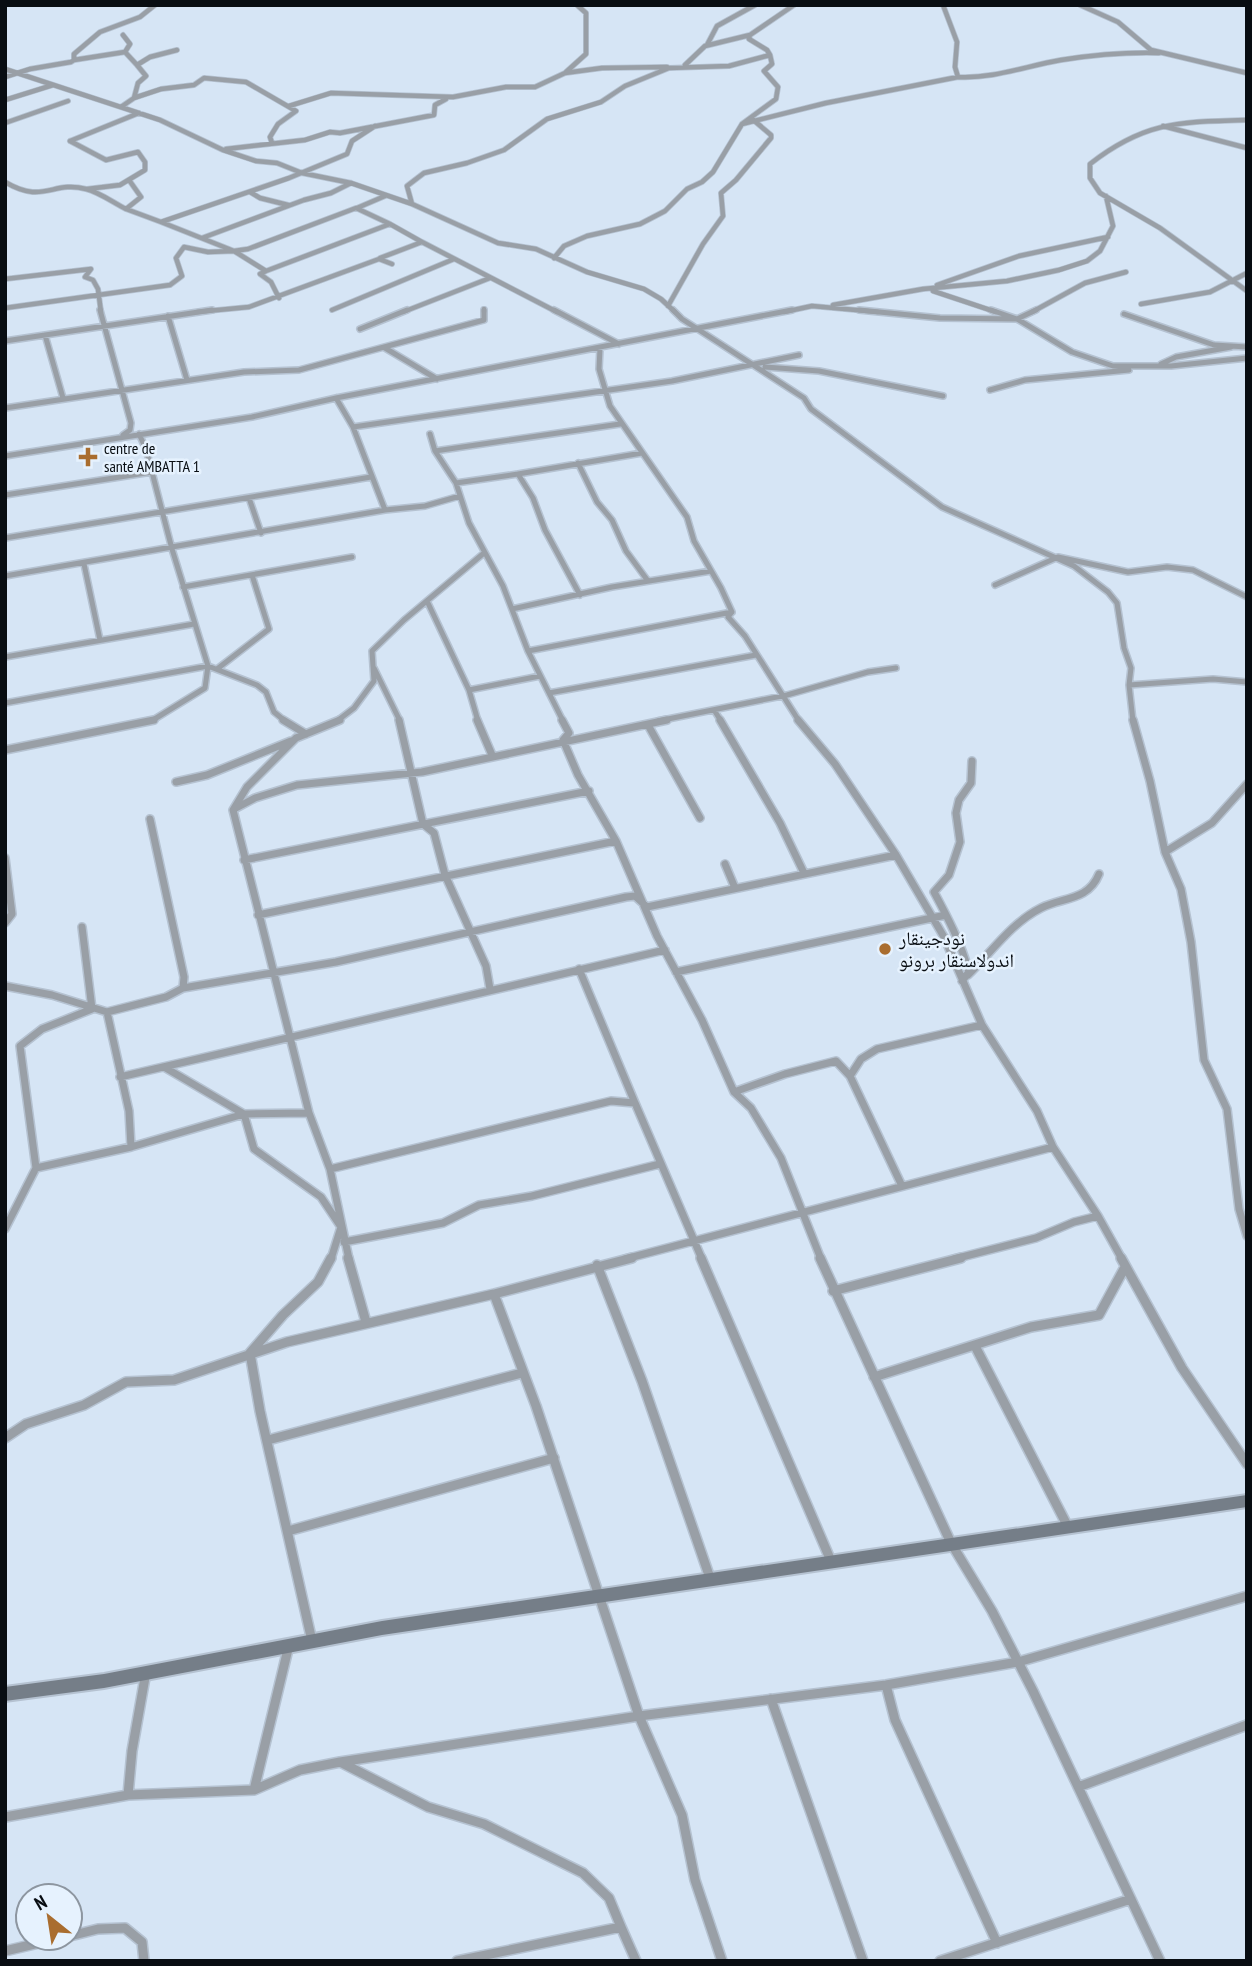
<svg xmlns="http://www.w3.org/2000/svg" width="1252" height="1966" font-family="'PT Sans Narrow','Noto Naskh Arabic',sans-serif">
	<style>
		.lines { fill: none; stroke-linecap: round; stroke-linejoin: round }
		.street-far3-casing { stroke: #b5c2d1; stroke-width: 6 }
		.street-far2-casing { stroke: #b5c2d1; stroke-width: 8 }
		.street-far1-casing { stroke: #b5c2d1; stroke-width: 10 }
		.street-casing { stroke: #b5c2d1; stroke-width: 12 }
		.secondary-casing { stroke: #b5c2d1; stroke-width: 4 }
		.street-far3 { stroke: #999fa6; stroke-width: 4.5 }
		.street-far2 { stroke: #999fa6; stroke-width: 5 }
		.street-far1 { stroke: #999fa6; stroke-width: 7 }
		.street { stroke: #999fa6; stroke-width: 9 }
		.secondary { fill: #757e88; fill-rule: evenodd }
		.poi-dot { fill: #a96d2f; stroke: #e6f2fe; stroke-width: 2.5 }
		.labels { text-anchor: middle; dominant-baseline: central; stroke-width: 5; stroke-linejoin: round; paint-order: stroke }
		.far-poi-label { font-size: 16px; fill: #080d12; stroke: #e6f2fe; text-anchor: start }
		.poi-label { font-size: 19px; fill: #080d12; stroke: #e6f2fe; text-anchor: start }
	</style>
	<rect width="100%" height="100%" fill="#d6e5f5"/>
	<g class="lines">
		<defs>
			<path id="street-far3" d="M943,5L957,42L955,67L958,77
				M1080,5L1118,22L1151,50L1247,73
				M123,35L130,44L125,52L137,65
				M707,45L717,26L755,5
				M74,60L125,52
				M685,65L705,46L750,35L794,5
				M5,69L160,120L223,150L256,161L277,163L302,173L351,183L412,204
				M566,72L586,54V13L577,5
				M5,77L30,69L71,62L74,60V54L100,32L140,17L155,5
				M134,98L161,89L194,85L204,78L246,82L296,111L278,124L270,137L272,143
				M5,100L53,85
				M289,106L331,93L453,97L506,87H535L565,73L602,68L667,67
				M121,107L134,98L138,83L146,76L137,65L150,57L177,50
				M1247,120C1180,122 1145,121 1090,164V178L1100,193L1160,228L1247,291
				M5,123L68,101
				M742,124L826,103L958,77C993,79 1026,66 1061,60C1093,55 1126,52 1159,53
				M1163,126L1247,148
				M70,141L106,160L138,152L145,162V170L120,185L87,189
				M70,141L139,113
				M226,149L305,140L330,132L340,133L434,115L435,105L446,99
				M129,180L141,197L126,209L161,222
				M5,182C44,205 52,180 86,189C99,192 114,203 126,209
				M250,192L260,198L288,205
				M356,208L390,224L266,271L234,251L248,249Z
				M357,208L385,196
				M202,238L304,200L331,193L351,183
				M422,242L557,312
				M234,251L161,222L289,178L347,154L352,141L375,126
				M380,258L422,242L390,224
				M554,258L564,246L587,236L640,224L665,211L687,189L702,182L713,172L742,124L776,99L778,87L764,71L772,64L770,55
				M266,271L260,274L271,282L279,298
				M5,279L91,269L85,277L93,280L98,289L101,312
				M937,285L1019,256L1108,237
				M933,291L996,312
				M1141,304L1210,292L1247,273
				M833,305L923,289L1007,281L1059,270L1087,261L1100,251L1113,226L1106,196
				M668,306L703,244L723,216L721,193L736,180L771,138V135L751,118
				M5,308L170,285L182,276L176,258L184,247L208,252L234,251
				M484,309V312
				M332,310L454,259
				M197,312L249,307L379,259L392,264
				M403,312L490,278
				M675,312L661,299L644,289L587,272L536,249L498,243L412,204L407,186L424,173L467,163L504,150L547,119L601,102L625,86L669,68L729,66L770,55L767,50L749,39L750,35
				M784,312L812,306L878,312
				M1032,312L1085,283L1126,272"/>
			<path id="street-far2" d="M100,310L131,423L130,430L123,435
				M554,310L619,344
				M673,310L682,319L804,398L811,409L942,507L1074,566L1108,592L1117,603L1124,648L1131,668L1129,685L1133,721
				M859,310L940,318L1017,319L1072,352L1113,366H1171L1247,358
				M991,310L1017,319L1036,310
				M1124,314L1214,345L1247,347
				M168,316L187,380
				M360,329L407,310
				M45,335L63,398
				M5,341L212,310
				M385,348L437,379
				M600,348L599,369L610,406L687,517L694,541L721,588L732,612L728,617L745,636L799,721
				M1161,364L1176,357L1231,347
				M765,367L819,371L943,396
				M990,390L1025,380L1129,370
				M336,398L353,427L385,510
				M5,408L244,372L299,370L484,320V310
				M353,427L672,381L799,355
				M139,434L146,449L172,549L208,666L205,688L153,720L146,721
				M430,434L435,451L456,483L469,523L503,586L528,651L563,721
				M435,451L620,424
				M5,456L252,417L336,398L792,310
				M578,463L597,502L612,520L626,551L648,581
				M456,483L518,474
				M5,495L152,472
				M249,498L261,533
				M5,538L371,477
				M84,564L100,640
				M5,576L385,510L425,506L460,496
				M995,585L1058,557L1128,572L1167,567L1193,570L1247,597
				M183,587L352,557
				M580,595L545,530L533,498L518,474L642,453
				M427,601L469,690L478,721
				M512,609L612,587L711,571
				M528,651L732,612
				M5,657L194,624
				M374,668L400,721
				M217,669L269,629L252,575
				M1129,685L1213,679L1247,682
				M469,690L540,676
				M549,693L756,655
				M5,703L208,666L257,685L266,692L274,712L285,721
				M714,710L721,721
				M337,721L354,708L374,681L372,651L404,620L484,553
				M658,721L787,695L868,672L896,668"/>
			<path id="street-far1" d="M283,720L306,734
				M340,720L296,738L247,787L233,810L309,1113L330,1169L349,1259
				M399,720L423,824L434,833L445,875L486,966L490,989
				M477,720L492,755
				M562,720L569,733L563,740L578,775L616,841L657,936L702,1020L734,1092L751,1108L781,1158L821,1259
				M720,720L780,823L804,873
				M798,720L835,764L896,855L944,937L982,1025L1037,1111L1053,1147L1098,1216L1122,1259
				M1133,720L1150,781L1165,852L1181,889L1191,942L1204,1060L1227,1109L1239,1209L1247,1236
				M648,725L700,818
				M5,750L154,720
				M176,782L207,775L291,741
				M236,808L255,798L297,785L422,772L667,720
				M150,819L184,977L183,988
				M1165,852L1212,823L1247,784
				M5,858L12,914L5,923
				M244,860L589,791
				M725,864L735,888
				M258,915L616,841
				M82,927L92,1009
				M579,969L635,1103
				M676,972L946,915
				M968,975C991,953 1011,923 1041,908C1063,897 1088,901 1099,874
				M962,981L969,972C961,943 948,918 934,892L949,875L960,842L956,813L959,800L971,783L972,761
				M5,986L52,995L107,1012L166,997L183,988L336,962L626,897L635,896L647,907L896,855
				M107,1012L129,1111L131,1147
				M164,1067L244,1114L254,1149L321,1197L341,1227L331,1259
				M850,1076L902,1186
				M120,1077L665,950
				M734,1092L785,1074L836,1061L850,1076L861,1059L877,1049L982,1025
				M36,1168L131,1147L244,1114L309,1113
				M330,1169L611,1101L635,1103L702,1259
				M5,1229L36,1168L20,1046L42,1029L92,1009
				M344,1242L443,1223L479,1205L532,1196L660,1164
				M625,1259L1053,1147
				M954,1259L1036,1238L1074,1222L1098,1216"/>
			<path id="street" d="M348,1258L366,1322
				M701,1258L831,1561
				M820,1258L951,1543L992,1611L1033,1691L1160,1961
				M1121,1258L1182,1368L1247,1464
				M597,1265L642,1381L710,1578
				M833,1291L961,1258
				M494,1294L536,1406L639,1716L682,1815L695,1880L722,1961
				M975,1346L1067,1525
				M874,1377L1031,1327L1099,1315L1125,1267
				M5,1438L26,1424L84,1405L126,1382L174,1380L287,1342L494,1294L632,1258
				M268,1440L522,1373
				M288,1531L554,1458
				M312,1641L260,1411L250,1353L283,1315L318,1282L331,1258
				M886,1685L895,1720L997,1943
				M771,1699L863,1961
				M340,1762L639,1716L886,1685L1018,1662L1247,1596
				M1078,1787L1247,1725
				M254,1790L289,1645
				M128,1795L132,1751L146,1672
				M5,1817L128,1795L254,1790L300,1770L340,1762L428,1807L484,1824L583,1873L609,1898L621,1927
				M70,1936L98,1929L125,1928L142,1942L144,1961
				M5,1951L60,1938
				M457,1961L621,1927L636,1961
				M940,1961L1131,1899"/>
			<path id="secondary" d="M1247,1495V1507L382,1635L104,1688L5,1701V1687L104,1674L382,1621Z"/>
		</defs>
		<use href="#street-far3" class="street-far3-casing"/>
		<use href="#street-far2" class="street-far2-casing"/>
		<use href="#street-far1" class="street-far1-casing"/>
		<use href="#street" class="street-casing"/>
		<use href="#secondary" class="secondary-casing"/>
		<use href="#street-far3" class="street-far3"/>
		<use href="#street-far2" class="street-far2"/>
		<use href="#street-far1" class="street-far1"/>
		<use href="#street" class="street"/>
		<use href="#secondary" class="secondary"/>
	</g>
	<g class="poi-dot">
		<path d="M84.5 446.5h7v7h7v7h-7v7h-7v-7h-7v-7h7z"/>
		<circle cx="885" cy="949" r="7"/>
	</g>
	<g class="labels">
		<g class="far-poi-label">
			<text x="104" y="448">centre de<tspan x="104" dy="18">santé AMBATTA 1</tspan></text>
		</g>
		<g class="poi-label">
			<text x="899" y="938">نودجينقار<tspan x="899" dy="22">اندولاسنقار برونو</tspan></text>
		</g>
	</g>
	<rect width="1252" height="1966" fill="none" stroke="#080d12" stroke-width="14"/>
	<g transform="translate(49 1917) rotate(330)"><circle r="33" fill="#e6f2fe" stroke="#8d96a0" stroke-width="2"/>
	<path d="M0-5L12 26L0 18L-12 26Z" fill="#a96d2f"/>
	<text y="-10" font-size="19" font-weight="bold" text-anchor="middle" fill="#080d12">N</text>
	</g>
</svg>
